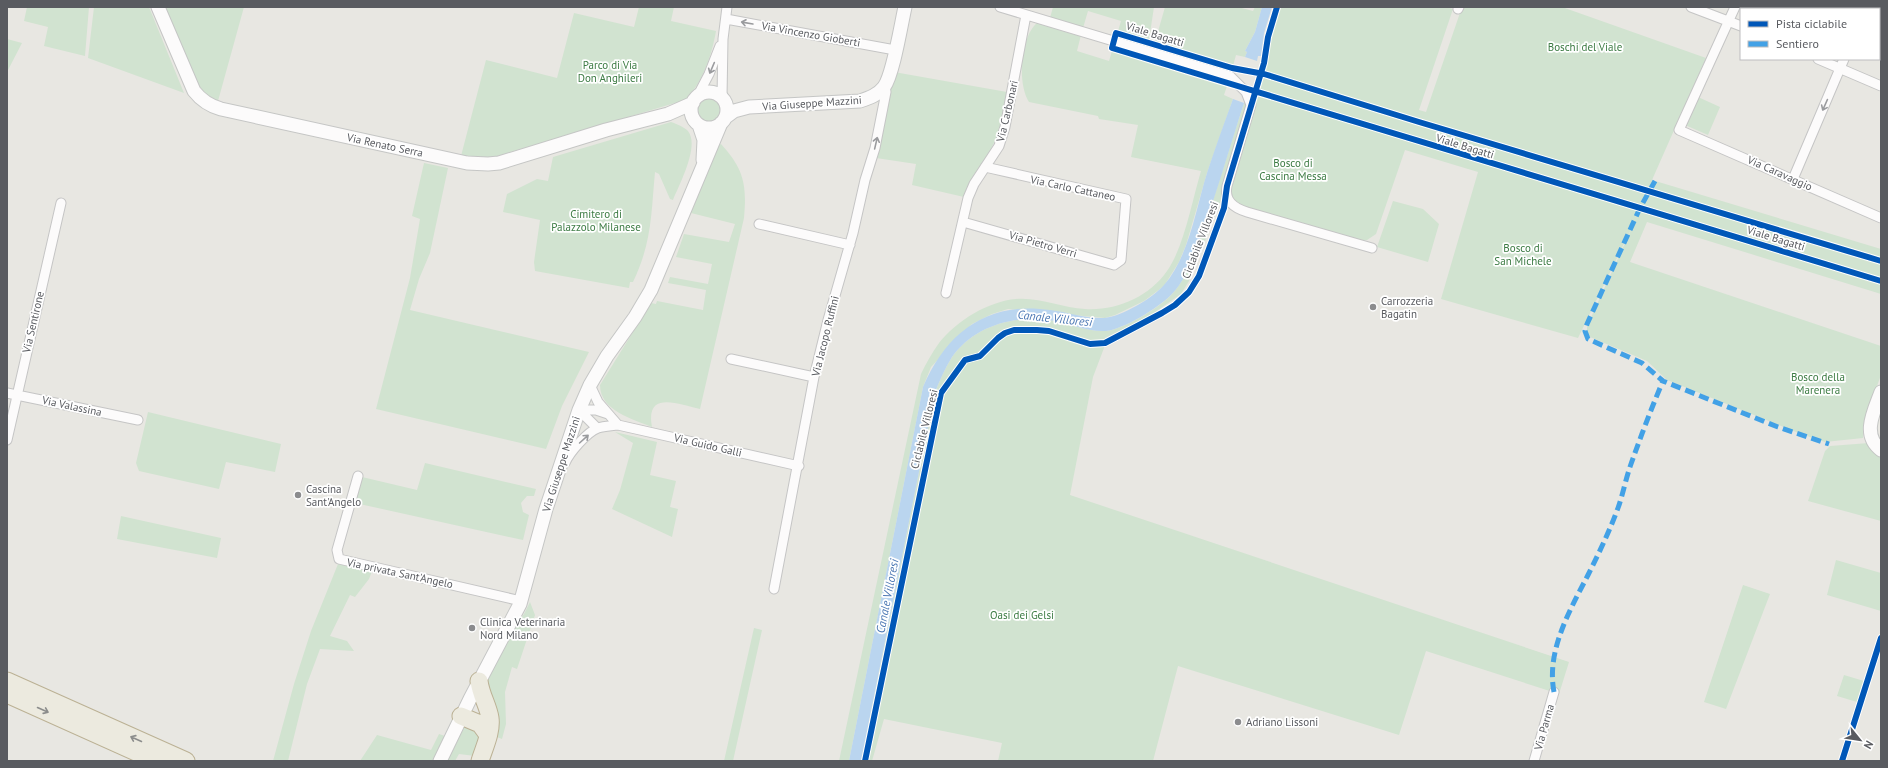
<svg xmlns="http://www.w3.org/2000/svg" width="1888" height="768" font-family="'PT Sans',sans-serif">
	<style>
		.green { fill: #d1e3d0 }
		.water { fill: #bad5ef }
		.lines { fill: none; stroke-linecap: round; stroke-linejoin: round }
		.street-casing { stroke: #c5c5c5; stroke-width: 11 }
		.secondary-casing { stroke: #c5c6c5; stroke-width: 15 }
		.highway-casing { stroke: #bbb194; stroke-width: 19 }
		.street { stroke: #fcfbfb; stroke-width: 9 }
		.secondary { stroke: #fcfbfb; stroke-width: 13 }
		.highway { stroke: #eceadf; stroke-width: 17 }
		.quiet { stroke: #42a1e6; stroke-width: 5; stroke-dasharray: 10 5; stroke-linecap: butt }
		.cycleway-casing { stroke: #fff; stroke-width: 8 }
		.cycleway { stroke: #0057b8; stroke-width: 6 }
		.oneway { stroke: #9a9b9e }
		.oneway2 { stroke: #8c8d8c }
		.poi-dot { fill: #8b8c8e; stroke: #fff; stroke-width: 1.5 }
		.labels { text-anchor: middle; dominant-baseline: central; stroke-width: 3.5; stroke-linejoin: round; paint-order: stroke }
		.street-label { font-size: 11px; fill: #595b60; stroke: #fff }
		.park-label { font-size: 11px; fill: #3c7b43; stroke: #fff }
		.poi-label { font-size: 11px; fill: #595b60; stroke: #fff; text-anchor: start }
		.water-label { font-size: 12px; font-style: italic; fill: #4c78b4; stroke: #fff }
	</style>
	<rect width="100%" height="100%" fill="#e8e7e2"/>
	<path class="green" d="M27,7H89L85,56L44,46L48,27L24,21Z
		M94,7H149L184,93L88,58Z
		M165,7H244L218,101L207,95L199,86Z
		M639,7H674L671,21L716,31C712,54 703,83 685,100L494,157L482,158L461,156L486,60L557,78L574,13L634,27Z
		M1053,7H1154L1149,40L1118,31L1121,21L1088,11L1083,28L1050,18Z
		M1165,7H1238L1253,11L1255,7H1262L1255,32L1245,51L1247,52L1245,57L1236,55L1233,66L1155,42Z
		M1279,7H1446L1453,9L1419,110L1426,112L1462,7H1562L1706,58L1652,180L1881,249V294L1647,222L1630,262L1881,346V375L1865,419L1863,438L1825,442L1801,434L1667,380L1647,361L1590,337L1587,334V326L1636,219L1578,338L1441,299L1478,172L1405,150L1376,234L1367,240L1360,241L1247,210L1232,199L1229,189L1267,64L1269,39Z
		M1038,22L1081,35L1077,51L1109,61L1112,51L1227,86L1224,95L1233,99L1207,173L1186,245L1179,262L1164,286L1144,301L1115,315L1105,318L1008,309L992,314L972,324L931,367L923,387L849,761H839L921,374C926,363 932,353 939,343C956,321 989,301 1016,299C1040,297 1062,308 1085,309C1116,311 1149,297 1167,271C1184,247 1192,201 1201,171L1131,157L1138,125L1099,119L1098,116L1029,102C1017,84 1020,36 1038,22Z
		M7,39L22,43L7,72Z
		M894,72L1007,92C1004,109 1002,127 994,143C985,162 971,178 964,197L912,185L916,164L876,158Z
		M1698,97L1720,107L1708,135L1685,125Z
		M696 110a13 13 0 1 1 26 0a13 13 0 1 1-26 0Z
		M1244,103L1247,104L1219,206L1189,281L1181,294L1148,317L1105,338L1104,348L1093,377L1070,495L1569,662L1559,694L1426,651L1399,735L1178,666L1153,761H998L1002,743L884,719L872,761H861L935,392C940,380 945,368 952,357C974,326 1014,315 1049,320C1068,323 1087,332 1106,331C1124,329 1159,308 1171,295C1186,280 1192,258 1200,238C1216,194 1229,148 1244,103Z
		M671,122C677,124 684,127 688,131C700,146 679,185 673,200L670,199L659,174L655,172C651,215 652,242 633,282H630L629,288L535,271L534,262L540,220L503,212L507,194L537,179L548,181L553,157Z
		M721,144C744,169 747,185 744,218L700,409C678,404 645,390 652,427C633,419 600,411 600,385L651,303L656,304L657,301L703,310L706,290L668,283L670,277L708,284L712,264L676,257L684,234L729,242L735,224L691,213L694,206L691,205L716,147Z
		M424,163L448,168L430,253L419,279L410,310L589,352L562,406L546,449L376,409L410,278L420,219L412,216Z
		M1393,201L1423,209L1439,224L1428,262L1377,247Z
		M148,412L281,444L275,472L226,462L219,489L139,471L136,463Z
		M615,432L657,442L650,475L676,481L670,507L678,509L672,537L612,509L620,490L633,443Z
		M1869,443L1881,455V521L1808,501L1825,451L1830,446Z
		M425,463L536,489L534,496H527L521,503L523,512L529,515L523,540L355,503L362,477L417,490Z
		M121,516L221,538L217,558L117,539Z
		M1836,560L1881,573V611L1827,595Z
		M338,564L372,571L369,579L355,597L350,595L330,636L347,641L354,651L320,649L307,684L288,761H273L294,684L311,631Z
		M1743,585L1770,594L1726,709L1704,702Z
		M530,602L535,615L517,669L512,667L505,692L506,724L502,739L492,735L485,683L512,630L524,614Z
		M754,628L762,630L733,761H724Z
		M1844,675L1864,681L1857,702L1837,696Z
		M465,727H474L480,739L475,756L459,754L455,761H446L461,730Z
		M439,734L445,736L434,761H360L377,735L431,750Z"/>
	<path class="water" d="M1262,7H1272L1264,33L1261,56H1258L1257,61L1245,57L1247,52L1245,51L1255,32Z
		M1233,99L1244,103C1229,149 1216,196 1199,241C1192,260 1186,280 1171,295C1158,308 1124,329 1106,331C1087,332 1068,323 1049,320C1014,315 974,326 952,357C945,368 940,380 935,392L861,761H849L923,387C947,331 988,301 1050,310C1068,312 1086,319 1104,318C1121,317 1153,298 1164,285C1189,257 1196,208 1207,173C1215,148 1224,124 1233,99Z"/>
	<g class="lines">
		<defs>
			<path id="street" d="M1000,7L1230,76L1246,92L1251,105L1227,186C1224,201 1234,208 1247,212L1372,248
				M1691,7L1741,26
				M1735,7L1679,130L1881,218
				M1458,9L1459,7
				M1850,9L1851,7
				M726,19L895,50
				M1818,59L1881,86
				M698,95L709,74L720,46
				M722,97L723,39L727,7
				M1793,179L1844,59
				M963,222L1114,265L1121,260L1126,199L985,167
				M759,224L850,245
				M946,293L968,198L974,184L999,146L1005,127L1026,15
				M731,359L814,377
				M590,385L598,402L618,425
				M7,393L138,420
				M579,410H596L608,414
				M579,410L597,428
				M7,440L61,203
				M565,463C569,453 587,432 598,428C604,426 611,426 618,425L799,466
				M358,476L337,550L339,559L521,601
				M774,589L814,377L828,320L853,233L865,180L875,148L886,92L885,87
				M1534,761L1554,692"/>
			<path id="secondary" d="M158,7L194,91C201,100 210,106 221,109L467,163L488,164L499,163L606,130L668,114L693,103
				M691 110a18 18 0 1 1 36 0a18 18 0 1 1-36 0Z
				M726,117L734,111L749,107L860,101C869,98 878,95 884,87C893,75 901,25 905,7
				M699,125L704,140L703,160
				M1881,392C1874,411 1861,435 1881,450
				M440,761L470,699L520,604L546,509L579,410L590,385L607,356L635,317L651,290L721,123"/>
			<path id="highway" d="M7,681L186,761
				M479,681C481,696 488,705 490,718C492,732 484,748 480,761
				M7,694L156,761
				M461,716L480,724L488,735"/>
		</defs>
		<use href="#street" class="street-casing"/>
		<use href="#secondary" class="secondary-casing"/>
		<use href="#highway" class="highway-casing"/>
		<use href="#street" class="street"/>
		<use href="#secondary" class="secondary"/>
		<use href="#highway" class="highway"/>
		<path class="quiet" d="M1655,181L1640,208L1587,324L1585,331L1588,339L1642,363L1663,381L1778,427L1829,444
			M1554,692C1546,651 1570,610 1588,575C1599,553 1610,530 1618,508C1623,494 1626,478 1631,464C1641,436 1651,409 1663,381"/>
		<defs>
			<path id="cycleway" d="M1881,261L1419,122L1264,74L1232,68L1116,33L1112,48L1881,281
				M865,761L941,393L965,360L980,356L998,338L1005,333L1014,330H1037L1049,331L1090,344L1105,343L1162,313L1175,305L1189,292L1199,276L1224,208L1227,186L1264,63L1268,37L1277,7
				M1842,761L1881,638"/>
		</defs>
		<use href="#cycleway" class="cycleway-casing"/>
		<use href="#cycleway" class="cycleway"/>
	</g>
	<defs><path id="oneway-shaft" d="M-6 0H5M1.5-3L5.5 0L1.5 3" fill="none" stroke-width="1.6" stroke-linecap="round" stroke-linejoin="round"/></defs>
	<g class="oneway">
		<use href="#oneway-shaft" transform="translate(747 23) rotate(-170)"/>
		<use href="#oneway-shaft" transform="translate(712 68) rotate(113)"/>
		<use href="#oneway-shaft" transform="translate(1825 105) rotate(114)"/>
		<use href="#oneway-shaft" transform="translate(876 143) rotate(-77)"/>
		<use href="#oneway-shaft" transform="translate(584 439) rotate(-42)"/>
	</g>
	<g class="oneway2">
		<use href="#oneway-shaft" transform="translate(43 710) rotate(24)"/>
		<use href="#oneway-shaft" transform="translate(136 739) rotate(-156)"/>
	</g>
	<g class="poi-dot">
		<circle cx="1373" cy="307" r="4"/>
		<circle cx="298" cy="495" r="4"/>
		<circle cx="472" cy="628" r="4"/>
		<circle cx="1238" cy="722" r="4"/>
	</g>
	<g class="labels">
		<g class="street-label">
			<text transform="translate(811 34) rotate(10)">Via Vincenzo Gioberti</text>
			<text transform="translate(1155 34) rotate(17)">Viale Bagatti</text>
			<text transform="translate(812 103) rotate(-4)">Via Giuseppe Mazzini</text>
			<text transform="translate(1007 111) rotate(-77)">Via Carbonari</text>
			<text transform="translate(385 145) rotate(12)">Via Renato Serra</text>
			<text transform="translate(1465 146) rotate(17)">Viale Bagatti</text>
			<text transform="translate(1780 173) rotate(24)">Via Caravaggio</text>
			<text transform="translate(1073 188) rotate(12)">Via Carlo Cattaneo</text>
			<text transform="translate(1776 238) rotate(17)">Viale Bagatti</text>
			<text transform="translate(1200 240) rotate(-69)">Ciclabile Villoresi</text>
			<text transform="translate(1043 244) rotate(16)">Via Pietro Verri</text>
			<text transform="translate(33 322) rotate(-77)">Via Sentirone</text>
			<text transform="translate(825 336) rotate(-76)">Via Jacopo Ruffini</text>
			<text transform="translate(72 406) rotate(12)">Via Valassina</text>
			<text transform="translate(924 429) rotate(-76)">Ciclabile Villoresi</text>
			<text transform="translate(708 445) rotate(13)">Via Guido Galli</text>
			<text transform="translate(561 464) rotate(-72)">Via Giuseppe Mazzini</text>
			<text transform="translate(400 573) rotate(12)">Via privata Sant'Angelo</text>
			<text transform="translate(1544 727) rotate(-74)">Via Parma</text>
		</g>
		<g class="park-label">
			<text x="1585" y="47">Boschi del Viale</text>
			<text x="610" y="65">Parco di Via<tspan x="610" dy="13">Don Anghileri</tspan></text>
			<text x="1293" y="163">Bosco di<tspan x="1293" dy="13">Cascina Messa</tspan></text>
			<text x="596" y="214">Cimitero di<tspan x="596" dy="13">Palazzolo Milanese</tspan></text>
			<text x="1523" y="248">Bosco di<tspan x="1523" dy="13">San Michele</tspan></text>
			<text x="1818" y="377">Bosco della<tspan x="1818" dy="13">Marenera</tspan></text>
			<text x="1022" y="615">Oasi dei Gelsi</text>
		</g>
		<g class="poi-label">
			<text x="1381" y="301">Carrozzeria<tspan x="1381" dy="13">Bagatin</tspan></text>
			<text x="306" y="489">Cascina<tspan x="306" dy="13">Sant'Angelo</tspan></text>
			<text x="480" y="622">Clinica Veterinaria<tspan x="480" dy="13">Nord Milano</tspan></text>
			<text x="1246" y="722">Adriano Lissoni</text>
		</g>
		<g class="water-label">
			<text transform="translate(1055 318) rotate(6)">Canale Villoresi</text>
			<text transform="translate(887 596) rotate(-79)">Canale Villoresi</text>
		</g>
	</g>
	<rect width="1888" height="768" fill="none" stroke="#595b60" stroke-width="16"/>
	<rect x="1740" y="8" width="140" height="52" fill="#ffffff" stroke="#bdbdbf"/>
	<rect x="1748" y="21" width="20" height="6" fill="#0057b8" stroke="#bdbdbf"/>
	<text x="1776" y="28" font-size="12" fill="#595b60">Pista ciclabile</text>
	<rect x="1748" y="41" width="20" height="6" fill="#42a1e6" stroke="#bdbdbf"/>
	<text x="1776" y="48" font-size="12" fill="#595b60">Sentiero</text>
	<g transform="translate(1860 740) rotate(120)" stroke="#ffffff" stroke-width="3" paint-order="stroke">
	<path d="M0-3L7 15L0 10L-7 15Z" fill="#595b60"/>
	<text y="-6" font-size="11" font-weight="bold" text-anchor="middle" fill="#595b60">N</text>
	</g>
</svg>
